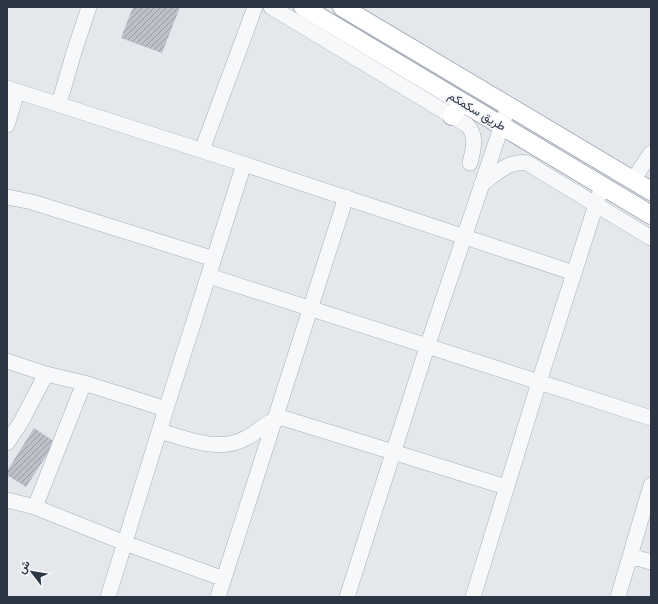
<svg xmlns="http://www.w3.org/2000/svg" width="658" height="604" font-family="'Space Grotesk',Vazirmatn,sans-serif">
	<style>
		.building { fill: url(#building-hatch) }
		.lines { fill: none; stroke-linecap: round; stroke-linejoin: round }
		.minor-casing { stroke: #a9aeb6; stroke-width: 16 }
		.major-casing { stroke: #a4acb7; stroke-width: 20 }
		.minor { stroke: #f7f8fa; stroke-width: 15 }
		.major { stroke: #fff; stroke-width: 18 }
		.labels { text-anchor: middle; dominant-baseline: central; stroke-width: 3.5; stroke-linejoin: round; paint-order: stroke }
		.street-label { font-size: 12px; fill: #2c3544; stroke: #f4f6f9 }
	</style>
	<defs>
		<pattern id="building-hatch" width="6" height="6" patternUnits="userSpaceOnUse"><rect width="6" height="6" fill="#bbc0c9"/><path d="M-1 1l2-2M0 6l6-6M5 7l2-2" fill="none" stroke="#989da5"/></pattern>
	</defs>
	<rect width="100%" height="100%" fill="#e4e7ec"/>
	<path class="building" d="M133,7H180L162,53L121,38Z
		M34,428L55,442L26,487L7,475V471Z"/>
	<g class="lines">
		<defs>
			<path id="minor" d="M271,7L467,125C478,137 473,149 470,163
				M7,88L244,164L574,273
				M59,104L74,52L89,7
				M7,125L17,92
				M202,150L255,7
				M633,180L651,153
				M481,185C495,174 509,160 527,163L651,238
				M7,197L32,202L214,259
				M209,276L651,418
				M7,361L46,374L84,383L166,409
				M160,431C186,439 220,453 246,438C259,432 269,418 283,418L506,487
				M7,443L21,422L46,374
				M7,500L35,507L125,543L224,579
				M35,507L84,383
				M630,556L651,562
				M108,597L166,409L244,164
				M218,597L346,197
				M347,597L427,347L508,107
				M473,597L539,382L602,186
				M618,597L651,485"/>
			<path id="major" d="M303,7L651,215
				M342,7L651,191
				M452,116L462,102"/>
		</defs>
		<use href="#minor" class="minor-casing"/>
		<use href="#major" class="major-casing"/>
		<use href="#minor" class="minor"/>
		<use href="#major" class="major"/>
	</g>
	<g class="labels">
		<g class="street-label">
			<text transform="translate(477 111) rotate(31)">طريق سكمكم</text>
		</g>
	</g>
	<rect width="658" height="604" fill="none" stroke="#2c3544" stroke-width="16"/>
	<g transform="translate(32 572) rotate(301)" stroke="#f4f6f9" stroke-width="3" paint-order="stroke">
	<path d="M0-3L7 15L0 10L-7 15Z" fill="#2c3544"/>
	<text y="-6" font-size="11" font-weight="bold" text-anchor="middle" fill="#2c3544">ش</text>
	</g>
</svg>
